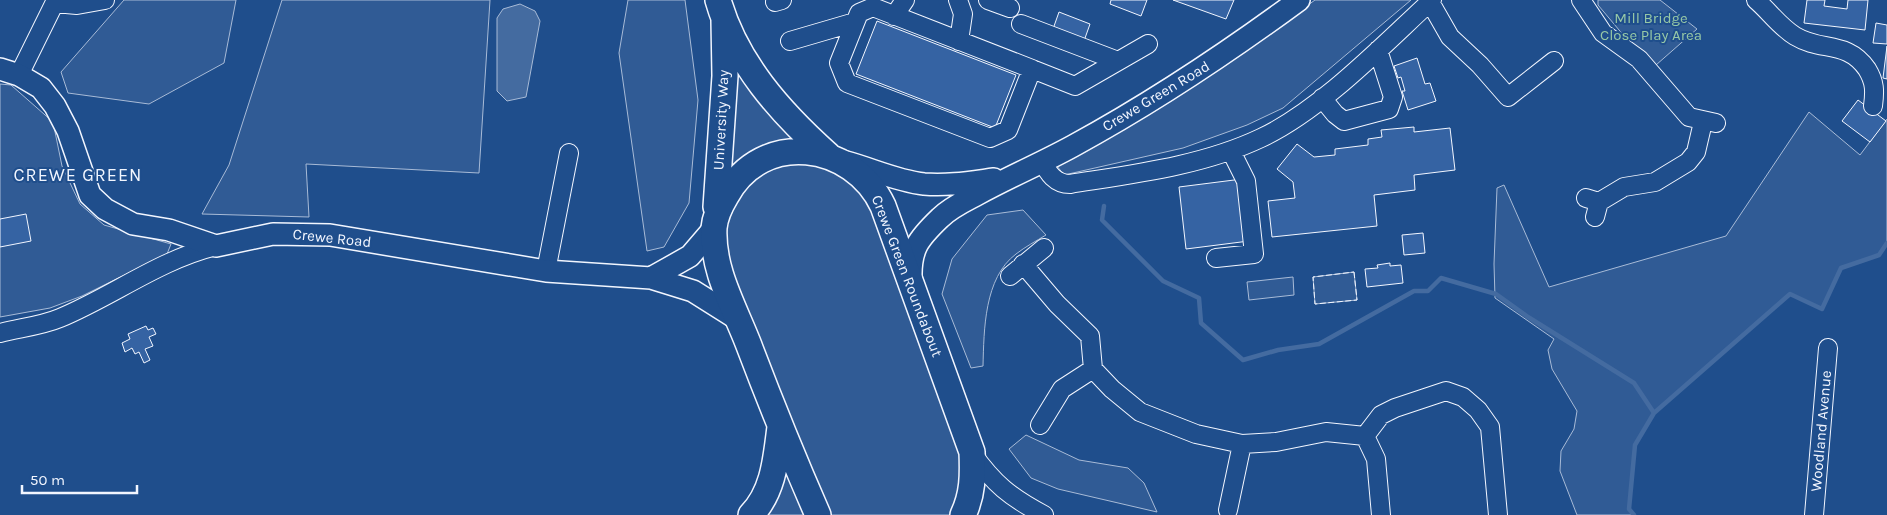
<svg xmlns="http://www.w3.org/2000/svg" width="1887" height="515" font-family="Karla,sans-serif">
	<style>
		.green { fill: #305b95; stroke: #a8bbd7 }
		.water { fill: #446ba0; stroke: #a8bbd7 }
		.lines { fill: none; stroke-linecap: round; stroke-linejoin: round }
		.stream { stroke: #446ba0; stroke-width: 4.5 }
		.building { fill: #3563a3; stroke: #f2f6ff }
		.minor-casing { stroke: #f2f6ff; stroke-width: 20 }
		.major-casing { stroke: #f2f6ff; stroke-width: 24 }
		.highway-casing { stroke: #f2f6ff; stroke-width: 28 }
		.minor { stroke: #1f4e8c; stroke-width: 18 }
		.major { stroke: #1f4e8c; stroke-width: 21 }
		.highway { stroke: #1f4e8c; stroke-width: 25 }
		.fence { stroke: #f2f6ff; stroke-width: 1; stroke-dasharray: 6 2.5; stroke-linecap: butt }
		.labels { text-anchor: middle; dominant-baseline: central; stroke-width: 4; stroke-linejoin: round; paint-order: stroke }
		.park-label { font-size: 15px; fill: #97c8a6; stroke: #1f4e8c }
		.street-label { font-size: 15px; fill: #f2f6ff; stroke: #1f4e8c }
		.quarter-label { font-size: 18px; letter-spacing: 1px; fill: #f2f6ff; stroke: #1f4e8c }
	</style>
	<rect width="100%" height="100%" fill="#1f4e8c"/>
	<path class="green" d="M124,0H236L224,63L149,104L68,93L61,72Z
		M282,0H490L479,173L306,164L309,217L202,214L229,165Z
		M628,0H685L698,100L689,203L664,247L647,251L619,53Z
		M1315,0H1411L1283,108L1247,125L1183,148L1064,175L1057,166L1221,68Z
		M1598,0H1660L1697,29L1656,65L1630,43L1598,5Z
		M742,53L755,76L854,164L972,452L963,515H751L780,427L728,296L722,139Z
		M0,84L11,85L53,122L62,166L80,204L104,225L171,244L167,254L82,296L50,308L0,317Z
		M1809,112L1860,155L1887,119V243L1879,255L1841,268L1822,309L1790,294L1654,413L1635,445L1629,508L1634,515H1577L1560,471L1561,451L1574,429L1577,411L1552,369L1548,350L1554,339L1495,298L1494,264L1497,188L1504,185L1549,287L1726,236Z
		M1023,210L1046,235C1036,241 1025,247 1016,254C984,278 984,330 983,366L971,368L942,294L952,259L987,215Z
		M1354,272L1357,300L1315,304L1313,277Z
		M1293,277L1294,295L1249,300L1247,282Z
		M1026,435L1079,460L1128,468L1144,483L1157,512L1058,489L1031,478L1009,449Z"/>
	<path class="water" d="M520,4L535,11L540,21L526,97L507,101L497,91V18L503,9Z"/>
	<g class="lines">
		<path class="stream" d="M1104,206L1102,220L1163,281L1199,298L1201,323L1243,360L1278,350L1319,344L1414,291H1428L1441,278L1496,294L1528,317L1634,383L1654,413
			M1634,515L1629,509L1635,445L1654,413L1790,294L1822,309L1841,268L1879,255L1887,243"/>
	</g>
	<path class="building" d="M1111,0H1147L1141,16L1110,4Z
		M1173,0H1234L1226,19Z
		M1807,0H1825L1824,6L1847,9L1848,0H1868L1865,30L1804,23Z
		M1059,12L1090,24L1084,41L1053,29Z
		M877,21L1016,75L995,128L856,74Z
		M1876,23L1887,25V44L1873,43Z
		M1887,46V79L1883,78Z
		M1417,58L1425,84L1430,83L1436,101L1408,110L1402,91H1405L1401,77L1398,78L1394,66Z
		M1858,100L1886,121L1870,142L1842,121Z
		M1414,127V132L1450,128L1455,170L1414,175L1415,190L1374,195L1377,226L1272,237L1268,201L1295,198L1293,182L1277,169L1297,144L1314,157L1335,155V149L1368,145V139L1382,137L1381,130Z
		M1242,179L1249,241L1186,249L1179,187Z
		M26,214L31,241L0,247V219Z
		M1423,233L1425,253L1404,255L1402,235Z
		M1390,263V266L1401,265L1403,283L1367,287L1365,269L1378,268L1377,265Z
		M146,326L148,330L153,328L156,334L149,337L153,346L145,349L150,360L144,363L139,352L135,354L132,348L125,352L122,343L130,339L128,334Z"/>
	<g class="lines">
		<defs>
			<path id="minor" d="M958,0L963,14L959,41
				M988,0L1010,8
				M1581,0L1603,33L1639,59L1689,117L1716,123
				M1756,0C1769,11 1780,27 1795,36C1821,52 1847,40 1867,69C1875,82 1875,91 1873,106
				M775,2L782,0
				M1430,2L1450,37L1480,65L1508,97L1554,61
				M55,3L77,5L105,0
				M873,7L1032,69L1008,130L990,138L847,83L839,63L859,13Z
				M894,16L905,0
				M1021,24L1118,61
				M790,41L855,22
				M1032,69L1075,86L1148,44
				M19,75L56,0
				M1322,98L1335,114L1344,121L1389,109L1393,97L1378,50
				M1042,161C1048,173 1055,184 1070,184C1133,174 1202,166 1261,138C1321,110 1383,45 1432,0
				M1586,198L1599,202L1595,217
				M1599,202L1624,187L1655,182L1688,162L1696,152L1703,122
				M1216,258L1254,254L1246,181L1231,151
				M1023,264L1057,304L1090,336L1093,369L1112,389L1140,412L1196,434L1242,444L1276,442L1326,432L1365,436L1376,459L1381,515
				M546,271L569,153
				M1010,276L1044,248
				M0,333C19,328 41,326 60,318C113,296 159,260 216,246
				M1040,425L1062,389L1093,369
				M1365,436L1381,415L1395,408L1446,391L1463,397L1478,410L1490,427L1498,515
				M972,453C994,484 1010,497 1044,515
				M1228,510L1242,444
				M1814,515L1828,348"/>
			<path id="major" d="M0,69L19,75L41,88L55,106L68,131L90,195L105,209L133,224L169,230L216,246L273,234L330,235L546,271L651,278L693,291L739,320
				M846,162C872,169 897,181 924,184C948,186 971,182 994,179
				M651,278L690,256L714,228
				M911,280C910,249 918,239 940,218C951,207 965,201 978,194C1009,177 1042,163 1073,146C1152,103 1227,53 1299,0"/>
			<path id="highway" d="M718,0C736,63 780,112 828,155
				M716,207L725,76L724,20
				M751,515C774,491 776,458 780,427
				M818,515C793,458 770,401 748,343C733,305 712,269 714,228C715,216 720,206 726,196C762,129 853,142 883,206L972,452C973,475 973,494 963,515"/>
		</defs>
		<use href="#minor" class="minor-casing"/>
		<use href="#major" class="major-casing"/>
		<use href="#highway" class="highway-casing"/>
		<use href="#minor" class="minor"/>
		<use href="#major" class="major"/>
		<use href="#highway" class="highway"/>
		<path class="fence" d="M1354,272L1357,300L1315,304L1313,277Z"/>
	</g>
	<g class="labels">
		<g class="park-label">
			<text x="1651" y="18">Mill Bridge<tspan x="1651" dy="17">Close Play Area</tspan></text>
		</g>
		<g class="street-label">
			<text transform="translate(1156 96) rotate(-31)">Crewe Green Road</text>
			<text transform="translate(721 120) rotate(-87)">University Way</text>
			<text transform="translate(332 238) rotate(6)">Crewe Road</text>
			<text transform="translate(907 276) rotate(69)">Crewe Green Roundabout</text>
			<text transform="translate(1821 431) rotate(-85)">Woodland Avenue</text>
		</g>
		<g class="quarter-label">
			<text x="78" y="175">CREWE GREEN</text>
		</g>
	</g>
	<path d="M22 485v8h115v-8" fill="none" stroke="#f2f6ff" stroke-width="2.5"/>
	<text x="30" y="485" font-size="15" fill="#f2f6ff" stroke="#1f4e8c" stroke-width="4" paint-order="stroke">50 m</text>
</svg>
